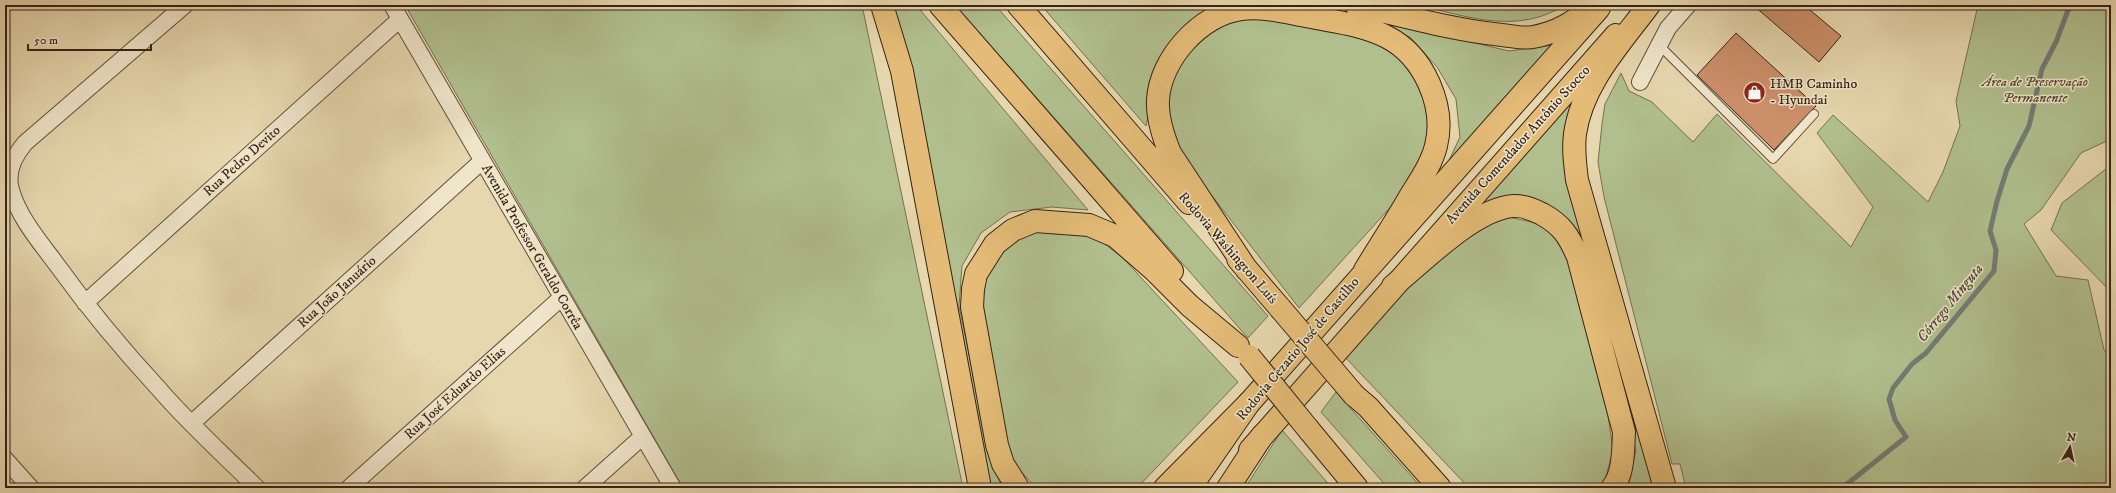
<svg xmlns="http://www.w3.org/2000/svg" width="2116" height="493" font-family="'IM FELL DW Pica',serif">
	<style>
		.green { fill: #b1bf8e; stroke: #747152 }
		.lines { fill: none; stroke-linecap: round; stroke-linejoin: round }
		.stream { stroke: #747c76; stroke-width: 5 }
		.building { fill: #cc906b; stroke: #362315 }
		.service-casing { stroke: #62503b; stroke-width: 10 }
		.minor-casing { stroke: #62503b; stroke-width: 18 }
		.primary-casing { stroke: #362315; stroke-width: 24 }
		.motorway-casing { stroke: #362315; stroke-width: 24 }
		.service { stroke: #efe5ca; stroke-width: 8 }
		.minor { stroke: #efe5ca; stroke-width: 16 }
		.primary { stroke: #e4bc77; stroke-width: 22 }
		.motorway { stroke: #e4bc77; stroke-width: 22 }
		.motorway-bridge-casing { stroke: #362315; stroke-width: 24; stroke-linecap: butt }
		.motorway-bridge { stroke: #e4bc77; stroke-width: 22 }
		.labels { text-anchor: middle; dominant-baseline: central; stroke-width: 3; stroke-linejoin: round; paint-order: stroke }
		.park-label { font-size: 14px; font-style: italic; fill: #554a33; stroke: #efe5ca }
		.poi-label { font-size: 14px; fill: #362315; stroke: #efe5ca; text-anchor: start }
		.street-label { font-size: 14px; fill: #362315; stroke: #efe5ca }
		.water-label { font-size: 15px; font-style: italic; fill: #50483d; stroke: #efe5ca }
	</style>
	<rect width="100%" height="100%" fill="#e7d7ae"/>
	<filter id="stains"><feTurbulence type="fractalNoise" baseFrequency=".005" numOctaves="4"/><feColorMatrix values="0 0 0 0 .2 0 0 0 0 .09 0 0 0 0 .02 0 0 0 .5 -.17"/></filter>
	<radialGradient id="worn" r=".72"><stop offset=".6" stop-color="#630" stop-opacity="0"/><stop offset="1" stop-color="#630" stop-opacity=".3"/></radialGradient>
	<path class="green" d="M405,5H862L963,488H683Z
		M889,5H916L1088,210L1052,207L1010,212L981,233L962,266L959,306L992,466L1003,488H985Z
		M955,5H995L1268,316L1248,338Z
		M1041,5H1231L1154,85L1146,126Z
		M1275,5H1315L1509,51L1560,44L1444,171L1460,137L1456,99L1437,67L1410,37Z
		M1418,5H1565C1518,35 1468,17 1418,5Z
		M1978,5H2111V139L2081,153L2041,210L2024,224L2056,276L2088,280L2104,350L2111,356V488H1686L1680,464H1672L1604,197L1598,162L1602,124L1605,104L1621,73L1629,91L1652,102L1693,142L1717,114L1851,247L1873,207L1817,133L1833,115L1928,202L1943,172L1960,126L1956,101Z
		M1272,17L1360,35L1399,53L1424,91L1431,125L1422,162L1398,199L1299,308L1178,152L1165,111L1172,75L1190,50L1228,19Z
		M1577,90L1569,172L1653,488H1628L1636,450L1583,247L1564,216L1524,197L1480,203Z
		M2111,165V292L2051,230L2062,203Z
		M1504,216L1541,224L1564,246L1608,416L1613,450L1604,484L1600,488H1469L1344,356L1410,285L1479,225Z
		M1025,228L1087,231L1122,257L1238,382L1137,488H1036L1007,456L977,291L991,250Z
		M1336,392L1422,488H1388L1321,412Z
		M1282,430L1332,488H1245Z"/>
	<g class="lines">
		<path class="stream" d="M1842,488L1906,437L1895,420L1889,399L1893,388L1912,364L1926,353L1994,271L1996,250L1990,231L1997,201L2007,169L2029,126L2042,69L2056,42L2070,5"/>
	</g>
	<path class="building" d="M1753,5H1804L1841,36L1819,62Z
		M1736,33L1816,106L1774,150L1697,75Z"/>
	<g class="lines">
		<defs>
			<path id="service" d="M1659,45L1773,159L1814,114"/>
			<path id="minor" d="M185,5L25,143C14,156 6,173 11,190C19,218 40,242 57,265C88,308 123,350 159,389C189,424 224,455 257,488
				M392,5L673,488
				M1640,82L1668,28L1688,5
				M85,303L400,19
				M192,423L482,161
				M5,459L31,488
				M349,488L561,298
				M585,488L642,437"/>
			<path id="primary" d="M1250,450L1616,35
				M1190,488L1249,403L1599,8"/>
			<path id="motorway" d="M882,5L902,71L980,488
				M940,5L1172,271
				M1018,5L1189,203
				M1356,5C1404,16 1453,30 1502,35C1512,36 1523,39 1533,37C1557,33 1575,22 1593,5
				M1649,5C1620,44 1582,84 1575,134C1573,149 1575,164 1577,180L1665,488
				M1238,259L1280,308
				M1247,270L1170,153C1163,136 1157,118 1158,100C1160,59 1201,14 1241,9C1265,6 1288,13 1311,17C1336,22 1364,25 1387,37C1424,56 1446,106 1436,146C1431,166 1418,183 1408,200C1394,224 1379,247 1365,270
				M1393,286C1424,261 1474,209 1513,206C1523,205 1534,210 1542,214C1562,225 1569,236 1578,257L1624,432C1623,450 1624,474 1612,488
				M1354,395L1368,407L1440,488
				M1309,430L1357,488
				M1018,488L1003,464L997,445L972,307L973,289L976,274L995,244L1013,230L1035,221L1089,225L1115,236L1154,270L1190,306L1238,346
				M1165,488L1249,403
				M1228,488L1262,436"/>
		</defs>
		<use href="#service" class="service-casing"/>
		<use href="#minor" class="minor-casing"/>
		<use href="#primary" class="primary-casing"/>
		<use href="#motorway" class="motorway-casing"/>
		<use href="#service" class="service"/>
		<use href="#minor" class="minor"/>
		<use href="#primary" class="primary"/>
		<use href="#motorway" class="motorway"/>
		<defs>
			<path id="motorway-bridge" d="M1280,308L1354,395
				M1249,356L1309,430"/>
		</defs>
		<use href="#motorway-bridge" class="motorway-bridge-casing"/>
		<use href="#motorway-bridge" class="motorway-bridge"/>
	</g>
	<defs>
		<symbol id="shop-disc" viewBox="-11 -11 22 22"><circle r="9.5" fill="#8f2418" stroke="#efe5ca"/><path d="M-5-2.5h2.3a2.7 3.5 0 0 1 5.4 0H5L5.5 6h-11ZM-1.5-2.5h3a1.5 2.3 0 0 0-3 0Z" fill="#fff"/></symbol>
	</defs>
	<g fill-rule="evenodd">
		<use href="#shop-disc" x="1742" y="80" width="25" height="25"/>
	</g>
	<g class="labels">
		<g class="park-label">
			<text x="2035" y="82">Área de Preservação<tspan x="2035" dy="16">Permanente</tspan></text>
		</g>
		<g class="poi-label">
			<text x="1770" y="84">HMB Caminho<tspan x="1770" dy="16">- Hyundai</tspan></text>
		</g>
		<g class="street-label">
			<text transform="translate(1518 145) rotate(-48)">Avenida Comendador Antônio Stocco</text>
			<text transform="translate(242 161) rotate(-42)">Rua Pedro Devito</text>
			<text transform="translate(532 247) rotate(60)">Avenida Professor Geraldo Corrêa</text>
			<text transform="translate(1228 248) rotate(49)">Rodovia Washington Luís</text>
			<text transform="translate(337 292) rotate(-42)">Rua João Januário</text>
			<text transform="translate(1298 349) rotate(-50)">Rodovia Cezario José de Castilho</text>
			<text transform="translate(455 393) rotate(-42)">Rua José Eduardo Elias</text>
		</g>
		<g class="water-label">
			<text transform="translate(1950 303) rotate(-51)">Córrego Minguta</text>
		</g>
	</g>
	<rect width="2116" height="493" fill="none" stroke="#e7d7ae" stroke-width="20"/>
	<rect x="6" y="6" width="2104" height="481" fill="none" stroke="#362315" stroke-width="2"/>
	<rect x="10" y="10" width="2096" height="473" fill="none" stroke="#362315"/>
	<g transform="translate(2070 447) rotate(9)" stroke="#efe5ca" stroke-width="3" paint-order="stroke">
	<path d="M0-3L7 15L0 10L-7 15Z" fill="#362315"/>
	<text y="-6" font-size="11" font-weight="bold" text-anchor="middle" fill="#362315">N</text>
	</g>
	<path d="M28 44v6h123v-6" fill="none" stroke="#362315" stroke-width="2"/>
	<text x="34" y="44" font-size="12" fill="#362315" stroke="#efe5ca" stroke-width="3" paint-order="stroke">50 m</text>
	<rect width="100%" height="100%" filter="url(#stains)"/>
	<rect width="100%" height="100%" fill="url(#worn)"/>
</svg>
